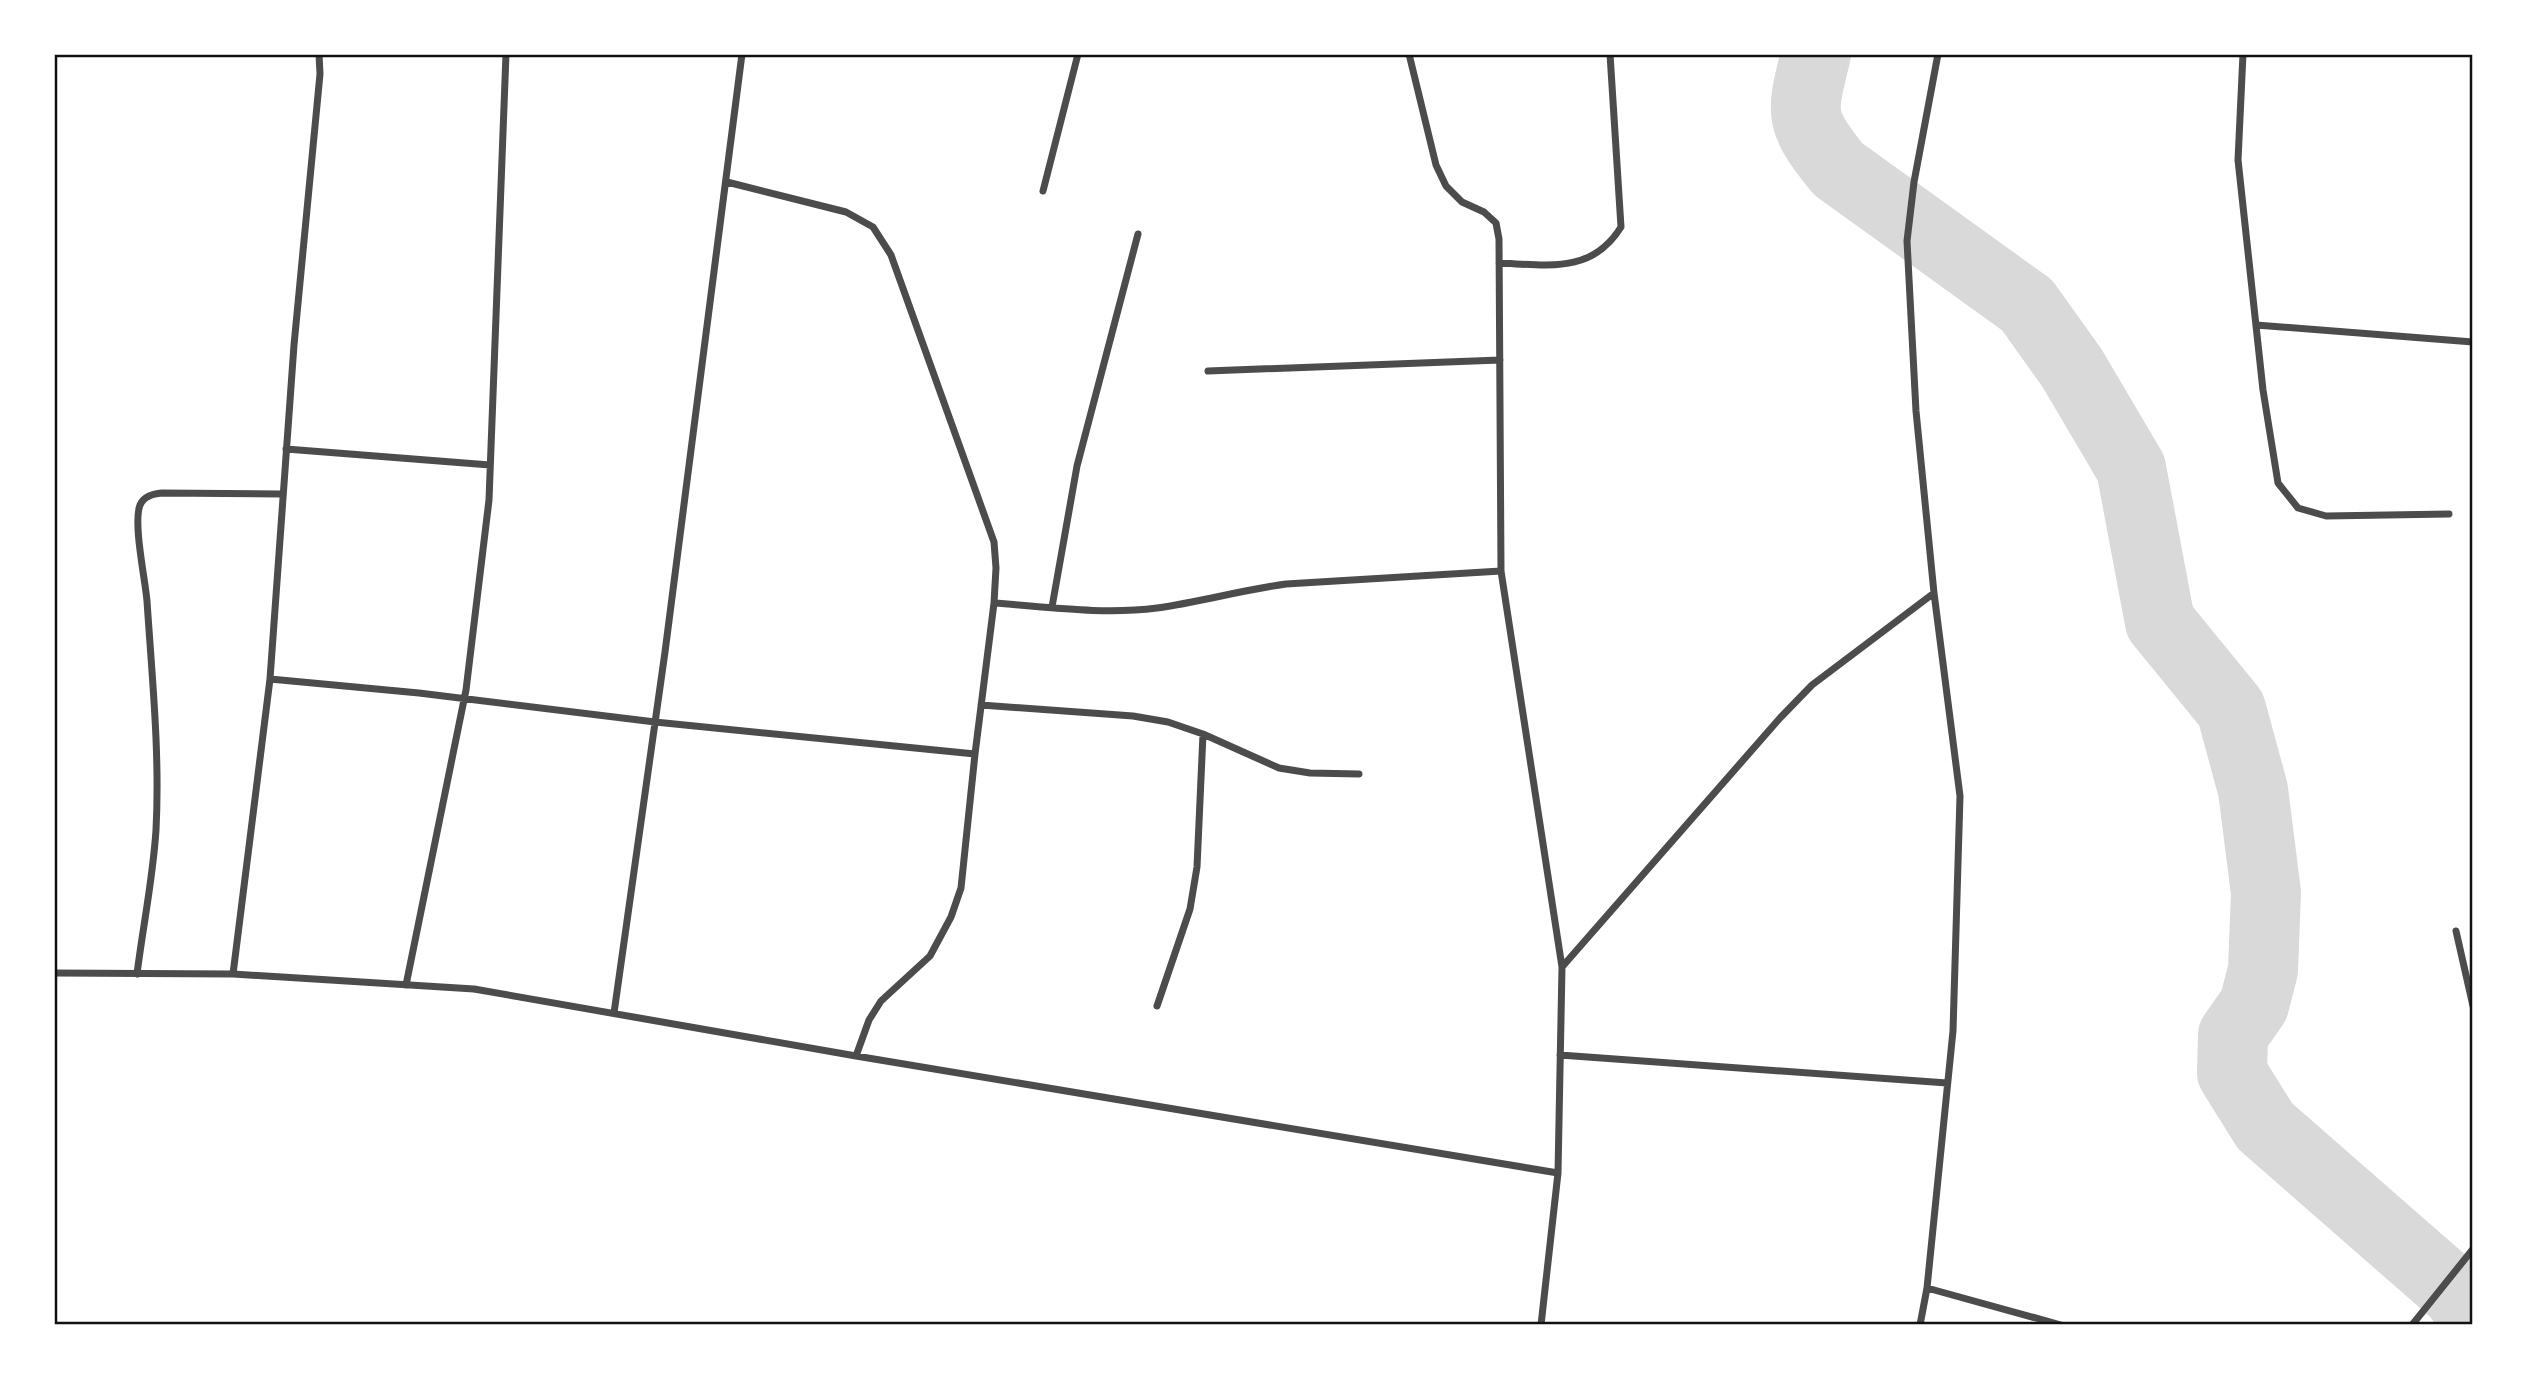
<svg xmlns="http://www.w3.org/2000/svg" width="2527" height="1379" font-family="Helvetica,sans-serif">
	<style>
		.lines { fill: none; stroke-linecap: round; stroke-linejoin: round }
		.river { stroke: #d9d9d9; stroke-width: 70 }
		.minor { stroke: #4c4c4c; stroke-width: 7 }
		.neatline { fill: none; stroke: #111; stroke-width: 2.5 }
	</style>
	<rect width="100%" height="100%" fill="#fff"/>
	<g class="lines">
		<path class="river" d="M1816,54C1801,115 1798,119 1838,169L2027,305L2072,368L2131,468L2160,622L2231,709L2253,790L2266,893L2263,970L2254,1005L2233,1035L2232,1073L2265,1126L2456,1293L2473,1316"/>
		<path class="minor" d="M2243,54L2238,160L2263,390L2278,483L2298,508L2326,516L2449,514
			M727,182L846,212L873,227L891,255L994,542L996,568L994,603L975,754L961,888L951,917L930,956L881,1001L869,1020L856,1056
			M1043,191L1078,54
			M1499,263C1548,265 1592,274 1621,227L1610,54
			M2256,325L2473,342
			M1208,371L1500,360
			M286,449L490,465
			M1501,571L1562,967L1558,1173
			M994,603C1048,607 1104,615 1157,608C1200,602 1242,590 1286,584L1501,571L1499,239L1496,223L1484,212L1462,202L1446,186L1436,165L1409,54
			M1052,607L1077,466L1138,234
			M270,679L419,693L655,722L975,754
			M981,705L1133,716L1168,722L1203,734L1279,768L1310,773L1359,774
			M2456,931L2473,1006
			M1562,967L1780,718L1812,685L1934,593
			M54,973L233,974L474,989L856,1056L1558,1173L1541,1325
			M137,974C143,926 153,878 156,830C160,754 152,677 147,601C145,578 133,523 140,505C144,496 153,494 162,493L282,494
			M233,974L270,679L294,345L320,74L319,54
			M406,985L466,690L489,500L506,54
			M1157,1006L1190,909L1197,867L1203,734
			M614,1013L665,652L742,54
			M1560,1055L1947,1083
			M1927,1288L2061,1325
			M1920,1325L1927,1288L1953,1031L1960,796L1934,593L1916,411L1907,241L1914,182L1938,54
			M2412,1325L2473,1249"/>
	</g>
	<rect width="2527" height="1379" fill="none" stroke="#ffffff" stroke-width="112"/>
	<rect x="56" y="56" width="2415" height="1267" class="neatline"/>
</svg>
